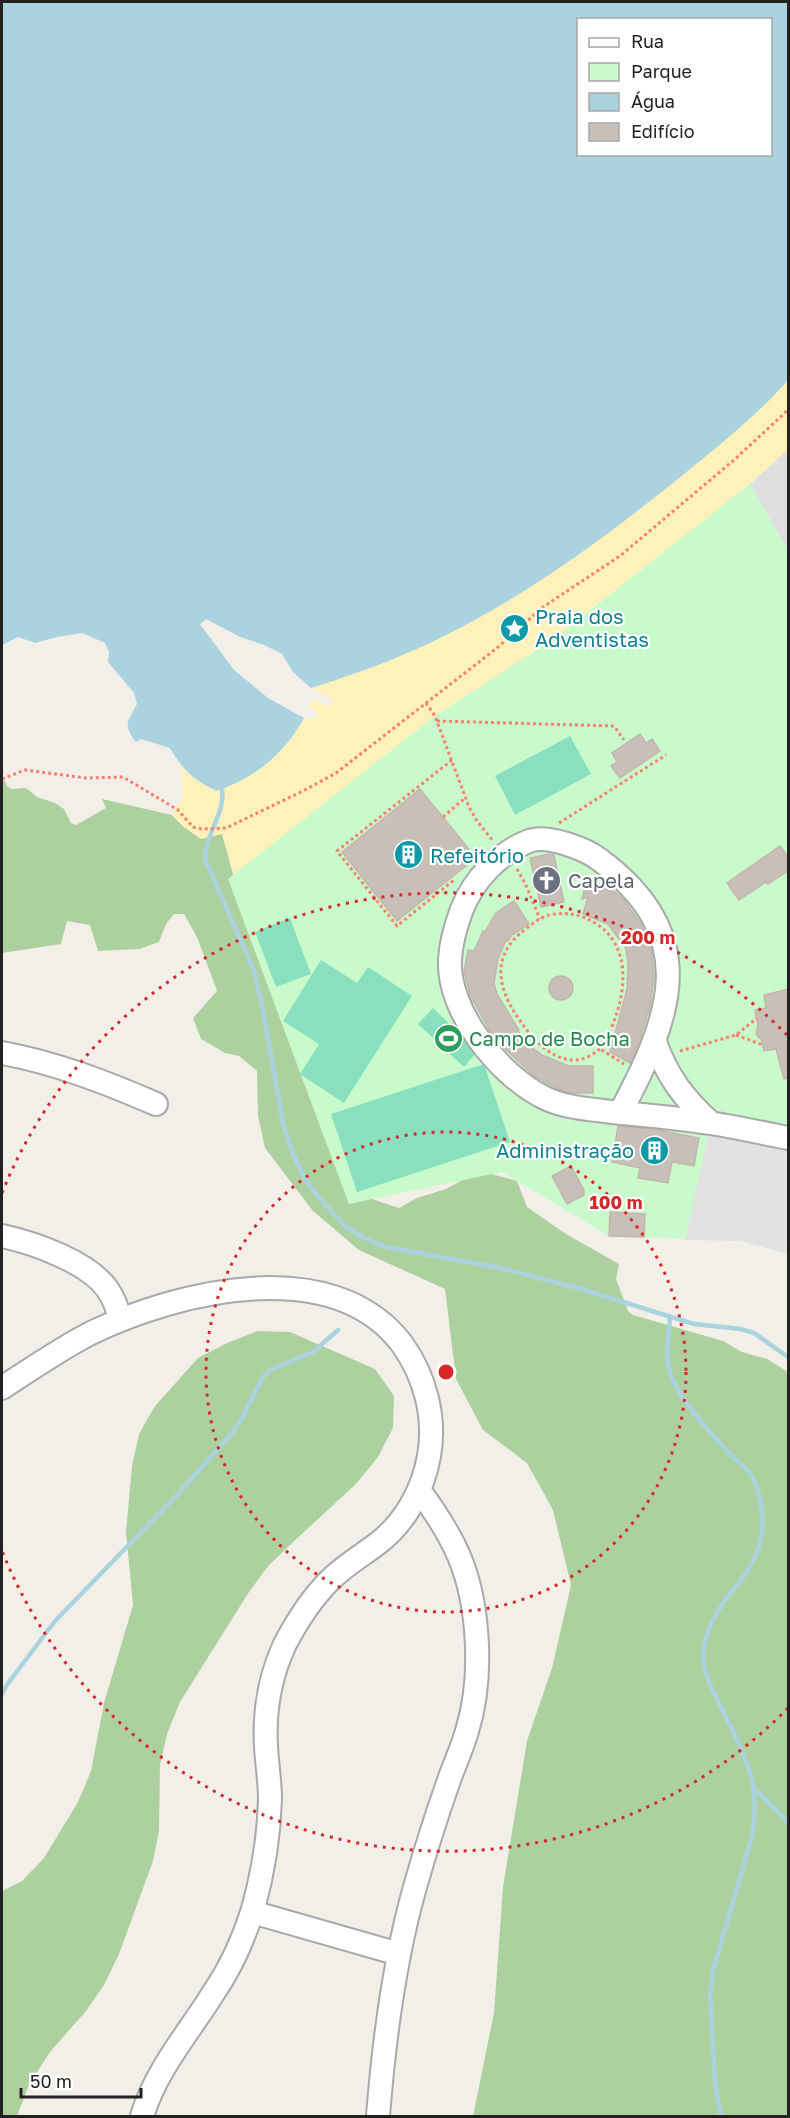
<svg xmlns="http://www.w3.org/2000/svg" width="790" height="2118" font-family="'Golos Text',sans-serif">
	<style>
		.residential { fill: #e0dfdf }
		.forest { fill: #add19e }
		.sand { fill: #fff1ba }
		.park { fill: #c8facc }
		.pitch { fill: #88e0be }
		.parking { fill: #e2e2e2 }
		.water { fill: #aad3df; fill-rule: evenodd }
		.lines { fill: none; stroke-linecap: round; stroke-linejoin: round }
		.stream { stroke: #aad3df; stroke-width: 4.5 }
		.building { fill: #c7bfb8; stroke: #c4b6ab; stroke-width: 1.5 }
		.minor-casing { stroke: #a9a9a9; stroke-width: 26 }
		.path { stroke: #fa8072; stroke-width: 3; stroke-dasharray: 3 3; stroke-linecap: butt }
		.minor { stroke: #fff; stroke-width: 22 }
		.ring { fill: none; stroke: #d62828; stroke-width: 3; stroke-dasharray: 3 6 }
		.labels { text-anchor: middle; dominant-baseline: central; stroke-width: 4.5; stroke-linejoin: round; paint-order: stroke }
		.culture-label { font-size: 20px; fill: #0d838f; stroke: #fff; text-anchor: start }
		.worship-label { font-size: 20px; fill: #5b616d; stroke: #fff; text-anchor: start }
		.leisure-label { font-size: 20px; fill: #27864d; stroke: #fff; text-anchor: start }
		.centre { fill: #d62828; stroke: #fff; stroke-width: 3 }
		.ring-label { font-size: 18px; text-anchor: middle; font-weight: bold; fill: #d62828; stroke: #fff; stroke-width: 4.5; stroke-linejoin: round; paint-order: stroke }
	</style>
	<rect width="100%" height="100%" fill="#f2efe9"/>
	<path class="residential" d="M788,449V551L750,484Z"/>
	<path class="forest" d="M2,781H5L7,786L11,789L26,788L37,797L55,803L64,809L71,823L76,825L106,808L102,799L172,815L184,827L222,833L243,912L363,1196L399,1208L417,1198L446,1189L473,1174H491L517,1181L527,1207L566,1234L619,1264L616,1279L628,1311L633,1315L723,1341L742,1352L767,1359L788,1372V2116H473L494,2013L503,1887L527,1741L552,1668L571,1585L553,1510L527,1463L483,1430L456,1379L445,1289L359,1250L313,1211L265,1148L258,1116L257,1071L239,1056L225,1053L201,1039L193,1018L217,991L197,937L184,914H174L166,924L159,942L139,949L98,951L90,925L67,921L61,944L2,953Z
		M258,1331L290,1332L375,1369L394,1396L393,1428L378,1457L356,1484L292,1543L269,1565L249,1592L180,1702L167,1734L160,1765L159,1831L153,1861L119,1954L104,1985L86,2011L50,2052L29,2085L17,2116H2V1891L22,1881L44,1858L78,1802L91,1771L104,1703L133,1605L126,1532L132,1466L139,1434L155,1406L198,1358L227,1343Z"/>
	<path class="sand" d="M788,380V449L750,484L554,639L435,716L234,875L222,834L201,839L184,827L172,815L183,796L181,766L188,774L217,791C256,778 284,754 304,718L314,719L319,716L308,705L316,699L327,706L333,704L334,700L311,688C355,674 400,658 442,637C527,595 602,539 676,480C715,448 755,418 788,380Z"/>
	<path class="park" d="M750,484L788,551V1254L741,1241L609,1236L502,1172L349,1204L228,879L435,716L554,639Z"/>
	<path class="pitch" d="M570,736L591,774L515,815L495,776Z
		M290,918L311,974L276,987L255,932Z
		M321,960L357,983L368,967L412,996L344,1103L300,1074L319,1044L283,1021Z
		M433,1008L478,1051L464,1067L418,1024Z
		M484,1064L510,1142L357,1192L331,1114Z"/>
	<path class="parking" d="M709,1132L788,1147V1254L741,1241L685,1240Z"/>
	<path class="water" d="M2,2H788V380C754,419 713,450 673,483C600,541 526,596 442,637C400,658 356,674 311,688L293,672L282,654L264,645L240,637L206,619L200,624L234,670L268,698L304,718C284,754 256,777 217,791C193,780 183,770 170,748L141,739L136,742C122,724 128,722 137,704L134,693L108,662L109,652L105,643L82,633L57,637L35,643L18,637L2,645ZM578,20H770V154H578Z"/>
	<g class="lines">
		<path class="stream" d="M222,789C226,813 205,834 205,859L254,971L263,1010L283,1123L293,1154L305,1179L315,1193L344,1225L366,1239L386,1247L495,1267L578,1288L694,1324L741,1329L754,1333L788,1357
			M670,1318C669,1332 666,1349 668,1363C671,1392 708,1430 728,1452C737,1462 750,1469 755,1482C768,1517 765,1550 741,1580C728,1596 717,1609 709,1629C706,1637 703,1647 703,1655C703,1676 716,1696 725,1715C734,1732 753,1772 754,1791C756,1806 754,1821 752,1836L713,1971L710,1994L715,2082L721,2116
			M2,1694L6,1686L55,1621L177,1495L232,1433L242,1418L263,1377L270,1370L313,1352L338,1330
			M754,1788L788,1822"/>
	</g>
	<path class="building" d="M640,734L646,743L652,739L660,751L620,778L611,766L617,762L612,753Z
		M420,789L476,858L397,921L342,852Z
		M780,846L789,858V870L768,884L766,882L739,900L727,883Z
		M549,854L554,855L564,902L541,907L530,858Z
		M586,883L615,892L624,900L641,924L652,951L654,978L650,1007L640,1039L630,1063L610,1052L627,989L628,965L626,949L608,924L583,914L588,897L582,899Z
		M514,901L529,924L511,936L508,941L506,940L498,959L494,983L497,994L519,1030L518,1031L529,1045L542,1055L569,1066H593V1093H573L563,1091L534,1076L504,1048L490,1031L470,995L464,972L468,950L474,951L483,931L485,932L496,913Z
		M549 988a12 12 0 1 1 24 0a12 12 0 1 1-24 0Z
		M789,989V1078L784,1079L776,1049L764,1051L762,1041L756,1034L758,1024L755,1010L766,1008L764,995Z
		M618,1126L653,1129L699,1138L694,1166L672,1162L668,1183L638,1178L640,1168L612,1162Z
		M571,1166L584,1190V1195L567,1204L552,1176Z
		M610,1212L645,1214L644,1237L609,1236Z"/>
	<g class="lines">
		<defs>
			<path id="minor" d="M655,1042C667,1076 684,1099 711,1123
				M2,1053C56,1063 105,1082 156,1104
				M620,1113C672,1016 702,936 600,860C586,849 547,834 529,841C499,853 474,879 462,909C456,925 451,942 450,959C447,1011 499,1075 543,1097C564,1108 590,1109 612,1112C645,1115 678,1118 710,1123C736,1127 762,1133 788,1138
				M2,1236C34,1243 89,1262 108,1290C114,1299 118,1310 120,1320
				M2,1388C31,1369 60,1349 91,1333C178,1291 333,1253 402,1344C425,1376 436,1417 429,1456C423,1490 405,1523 377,1544C361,1556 344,1566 330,1580C311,1599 297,1621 285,1644C270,1676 264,1712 266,1747C267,1764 270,1782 270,1799C269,1837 263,1873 253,1909C244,1938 231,1967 214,1992C188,2034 157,2068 142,2116
				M252,1912L399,1954
				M378,2116C384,2040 394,1961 415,1887C425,1852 436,1817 448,1783C454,1765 462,1749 467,1731C483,1680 480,1606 459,1556C449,1533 434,1510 419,1490"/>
		</defs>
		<use href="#minor" class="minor-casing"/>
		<path class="path" d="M426,703L435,716L469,807L477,821L493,841
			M437,721L614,726L624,740
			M452,760L337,851L397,926L454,880
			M2,779L25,770L86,778L123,777L178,810L193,827L202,829L226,828L303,791L336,773L497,648L543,607L620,556L734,460L788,410
			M443,817L465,798
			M559,823L666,755
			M517,869L525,883L540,919
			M736,1035L763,1045
			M600,1049C593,1054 585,1060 575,1060C554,1060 539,1045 527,1030C500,996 485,958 527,928C536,921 544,915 555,914C571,912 585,916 598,925C639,953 622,1015 600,1049L624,1064
			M680,1051L736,1035L757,1018"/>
		<use href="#minor" class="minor"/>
	</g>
	<g class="ring">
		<circle cx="446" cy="1372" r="240"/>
		<path d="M788 1708A479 479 0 0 1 2 1551M2 1193A479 479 0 0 1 788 1036"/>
	</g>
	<defs>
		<symbol id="sight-disc" viewBox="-11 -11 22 22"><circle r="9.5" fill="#0f9aa8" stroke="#fff"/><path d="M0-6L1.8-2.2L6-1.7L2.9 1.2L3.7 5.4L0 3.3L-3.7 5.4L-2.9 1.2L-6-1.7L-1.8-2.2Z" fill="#fff"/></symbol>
		<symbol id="building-disc" viewBox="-11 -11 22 22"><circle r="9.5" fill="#0f9aa8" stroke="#fff"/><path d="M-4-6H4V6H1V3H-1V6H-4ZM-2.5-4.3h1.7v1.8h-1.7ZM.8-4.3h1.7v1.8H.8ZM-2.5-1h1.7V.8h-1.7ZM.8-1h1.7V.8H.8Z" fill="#fff"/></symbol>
		<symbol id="church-disc" viewBox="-11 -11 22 22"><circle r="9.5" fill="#6b7280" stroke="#fff"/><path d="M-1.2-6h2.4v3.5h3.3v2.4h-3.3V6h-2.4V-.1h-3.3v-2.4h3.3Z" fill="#fff"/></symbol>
		<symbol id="stadium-disc" viewBox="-11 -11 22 22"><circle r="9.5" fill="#2e9e5b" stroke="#fff"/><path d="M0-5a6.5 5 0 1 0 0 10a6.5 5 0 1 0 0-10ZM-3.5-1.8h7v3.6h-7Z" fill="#fff"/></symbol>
	</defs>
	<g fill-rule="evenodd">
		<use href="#sight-disc" x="498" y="612" width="33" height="33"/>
		<use href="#building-disc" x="392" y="838" width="33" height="33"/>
		<use href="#church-disc" x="530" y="864" width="33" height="33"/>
		<use href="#stadium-disc" x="432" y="1022" width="33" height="33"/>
		<use href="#building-disc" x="638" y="1134" width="33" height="33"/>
	</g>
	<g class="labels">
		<g class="culture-label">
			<text x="535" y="616">Praia dos<tspan x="535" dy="23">Adventistas</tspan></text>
			<text x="430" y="855">Refeitório</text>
			<text x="634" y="1150" text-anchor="end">Administração</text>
		</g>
		<g class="worship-label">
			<text x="568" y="880">Capela</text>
		</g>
		<g class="leisure-label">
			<text x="469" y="1038">Campo de Bocha</text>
		</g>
	</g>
	<circle cx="446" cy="1372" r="9" class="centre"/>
	<g class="ring-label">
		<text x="648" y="944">200 m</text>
		<text x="616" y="1209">100 m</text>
	</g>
	<rect width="790" height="2118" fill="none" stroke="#222222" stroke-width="6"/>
	<rect x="577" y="18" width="195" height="138" fill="#ffffff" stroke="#a7a7a7" stroke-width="1.5"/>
	<rect x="589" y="38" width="30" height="9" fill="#ffffff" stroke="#a7a7a7" stroke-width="1.5"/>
	<text x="631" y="48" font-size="18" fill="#222222">Rua</text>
	<rect x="589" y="63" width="30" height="18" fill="#c8facc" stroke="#a7a7a7" stroke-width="1.5"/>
	<text x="631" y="78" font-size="18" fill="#222222">Parque</text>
	<rect x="589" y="93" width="30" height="18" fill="#aad3df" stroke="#a7a7a7" stroke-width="1.5"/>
	<text x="631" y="108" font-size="18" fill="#222222">Água</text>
	<rect x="589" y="123" width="30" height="18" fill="#c7bfb8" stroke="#a7a7a7" stroke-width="1.5"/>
	<text x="631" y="138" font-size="18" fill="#222222">Edifício</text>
	<path d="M21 2088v9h120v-9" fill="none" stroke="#222222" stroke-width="3"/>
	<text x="30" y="2088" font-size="18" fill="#222222" stroke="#ffffff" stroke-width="4.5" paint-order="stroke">50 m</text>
</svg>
